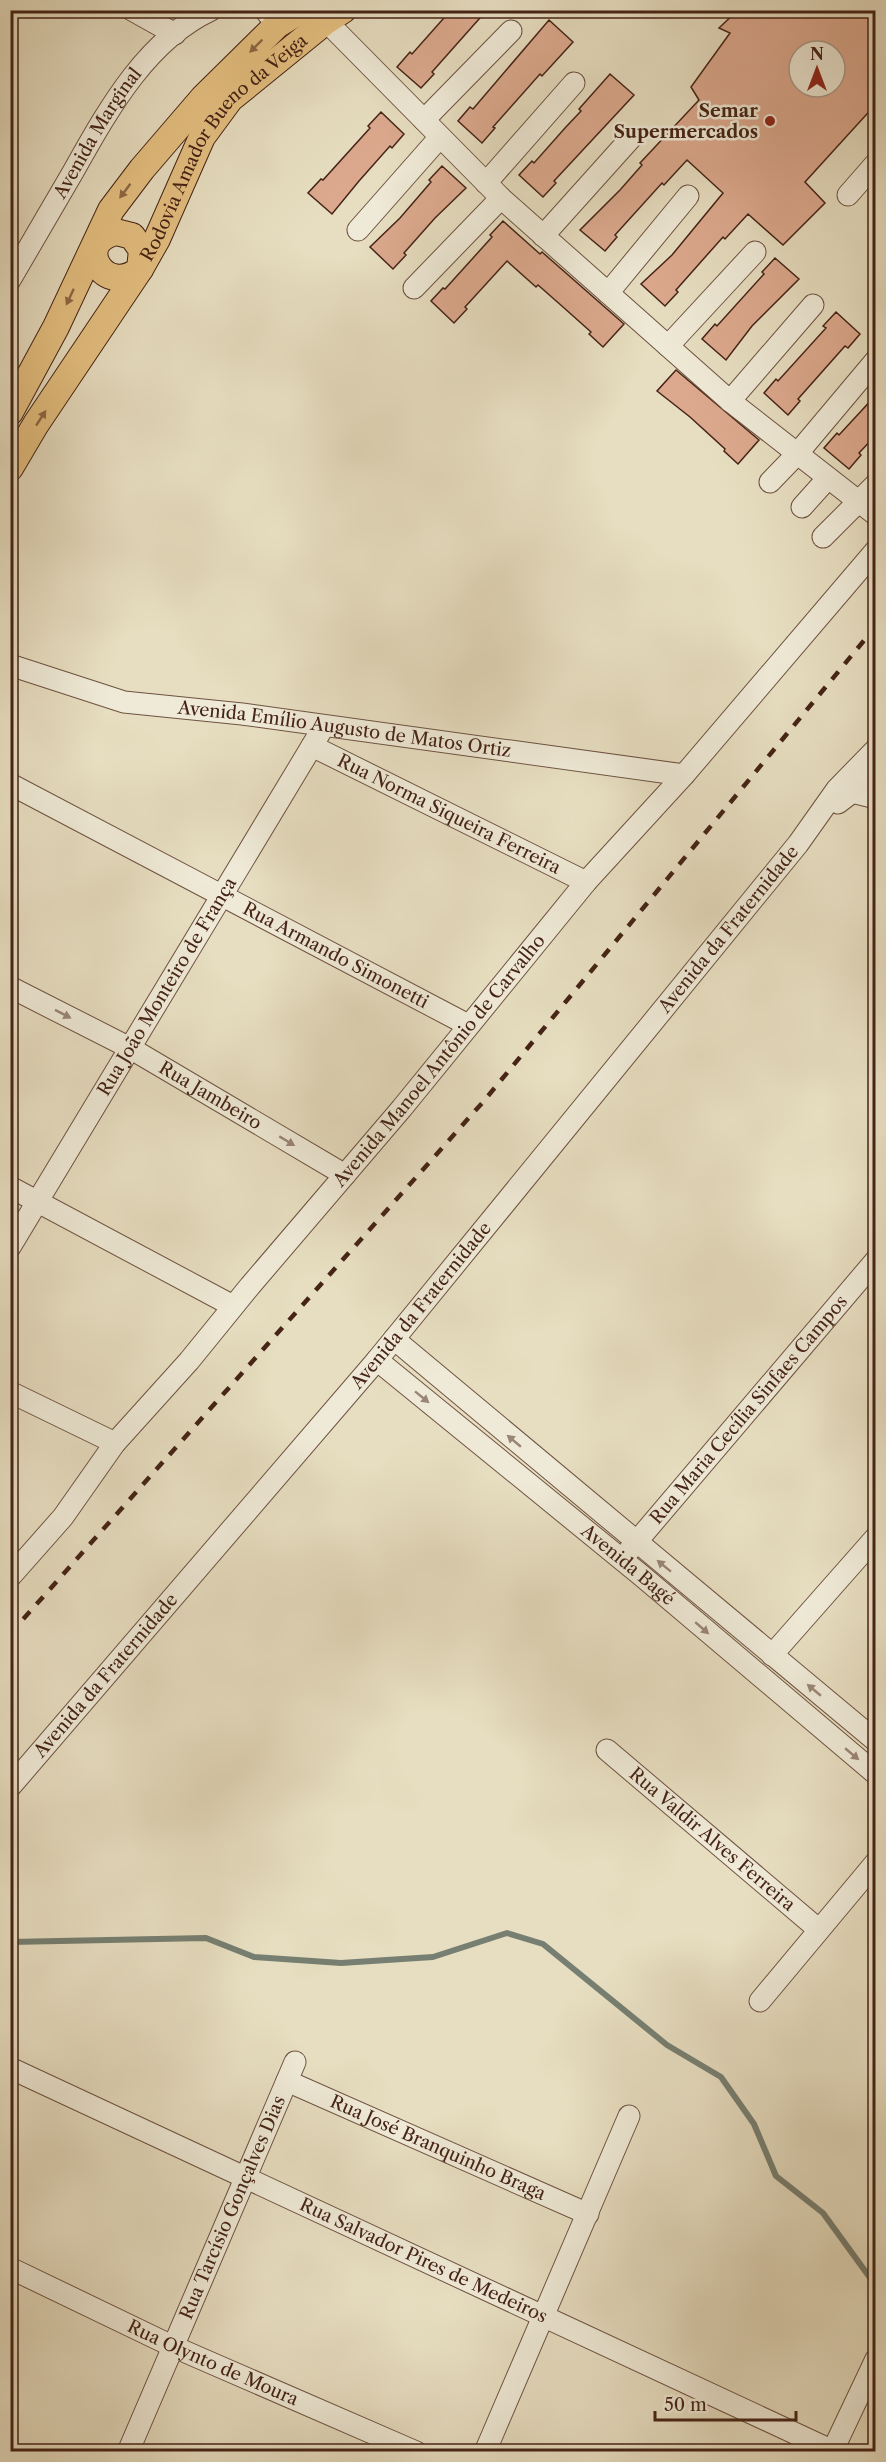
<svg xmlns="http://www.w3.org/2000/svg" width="886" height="2462" font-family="'Libre Caslon Text',serif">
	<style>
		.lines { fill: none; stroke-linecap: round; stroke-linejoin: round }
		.stream { stroke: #767f71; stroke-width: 6 }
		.building { fill: #dca98e; stroke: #452316; stroke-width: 1.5; fill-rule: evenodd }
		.minor-casing { stroke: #6e5241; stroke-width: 23 }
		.major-casing { stroke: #452316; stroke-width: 28 }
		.minor { stroke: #efead7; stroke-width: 21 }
		.major { stroke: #e4bf80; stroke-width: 26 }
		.rail { stroke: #452316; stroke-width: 4.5; stroke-dasharray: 10 10; stroke-linecap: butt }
		.oneway { fill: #8d6946 }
		.oneway2 { fill: #9a8676 }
		.poi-dot { fill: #8f2418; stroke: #efead7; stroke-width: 2 }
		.labels { text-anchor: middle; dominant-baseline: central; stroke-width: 5; stroke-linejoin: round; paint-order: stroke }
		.poi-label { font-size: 18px; font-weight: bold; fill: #452316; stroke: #efead7; text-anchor: end }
		.street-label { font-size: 18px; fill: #452316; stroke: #efead7 }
	</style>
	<rect width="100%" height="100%" fill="#e7dec1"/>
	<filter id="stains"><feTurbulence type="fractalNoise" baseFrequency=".00333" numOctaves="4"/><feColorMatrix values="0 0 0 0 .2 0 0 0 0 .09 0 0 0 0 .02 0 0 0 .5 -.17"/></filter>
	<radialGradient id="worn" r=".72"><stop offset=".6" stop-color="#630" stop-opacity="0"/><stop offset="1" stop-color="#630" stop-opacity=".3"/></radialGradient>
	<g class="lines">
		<path class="stream" d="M10,1942L206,1938L254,1957L341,1963L433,1957L507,1933L543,1944L667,2045L721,2077L754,2124L776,2176L823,2213L876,2286"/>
	</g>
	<path class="building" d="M451,10H487L432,72L434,74L421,88L397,67L410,52L412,54Z
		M738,10H747L753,17L760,10H876V104L805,182L825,203L783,245L748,214L725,239L723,237L707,255L676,290L678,292L665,306L641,284L672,255L723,193L687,160L664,185L662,183L615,235L617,237L605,251L580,230L620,190L642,165L640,163L699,100L691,87L730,33L719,28ZM799,51H835V87H799Z
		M549,20L573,42L542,76L540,74L493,127L495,128L482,143L458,121L470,107L473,109Z
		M610,74L634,95L554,181L556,183L543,197L519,175L532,161L534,163L565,128L581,111L579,109Z
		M381,112L404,134L392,148L390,146L359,181L332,214L308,193L321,179L323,180L370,128L368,126Z
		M442,166L466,188L435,218L404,253L406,255L393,269L370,247L400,218L431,182L429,180Z
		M503,221L540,254L542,252L624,324L603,347L589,334L591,332L563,307L538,285L536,287L507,261L465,307L467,309L454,323L431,301L443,288L445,289L492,237L490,235Z
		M775,258L799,279L752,326L726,360L702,339L715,324L717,326L764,274L762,272Z
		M836,312L860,334L848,348L845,346L798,399L800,401L788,415L764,393L776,379L778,381L826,328L823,326Z
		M676,370L759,440L738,464L724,451L725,449L690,417L657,391Z
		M876,395V435L859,453L861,455L849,469L824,448L837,433L839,435Z"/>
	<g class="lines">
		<defs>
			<g id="minor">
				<path d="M132,10L175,34"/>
				<path d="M265,10L277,25"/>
				<path d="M326,21L501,198L730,401L876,515"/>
				<path d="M424,120L511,31"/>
				<path d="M486,183L574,83"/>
				<path d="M848,195L876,163"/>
				<path d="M358,230L440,137"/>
				<path d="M543,236L631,138"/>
				<path id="s1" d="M10,280C31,244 52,208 73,172C107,112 145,41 211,10"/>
				<path d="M414,288L501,198"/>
				<path d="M608,293L688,196"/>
				<path d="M668,346L755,252"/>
				<path d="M730,401L813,305"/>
				<path d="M770,482L797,454L876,360"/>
				<path d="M802,507L828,478"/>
				<path d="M823,537L876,484"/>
				<path id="s2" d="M10,665L124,702L242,714L684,775"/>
				<path id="s3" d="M312,746L586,882"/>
				<path id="s4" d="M10,784L468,1025"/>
				<path d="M844,790L876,798"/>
				<path d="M838,803L876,774"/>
				<path id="s5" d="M10,987L130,1048L345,1175"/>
				<path d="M10,1187L233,1306"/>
				<path id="s6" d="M10,1247L324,726"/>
				<path d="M394,1339L876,1741"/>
				<path id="s7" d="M377,1360L642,1576L876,1774"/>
				<path d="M10,1392L115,1443"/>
				<path id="s8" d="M627,1553L876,1260"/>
				<path id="s9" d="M10,1577L63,1517L115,1443L189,1361L250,1286L402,1108L586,882L684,775L876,550"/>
				<path d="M772,1655L876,1537"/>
				<path id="s10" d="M607,1750L818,1929"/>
				<path id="s11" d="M10,1787L377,1360L798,844L837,789L876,749"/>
				<path d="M760,2001L876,1862"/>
				<path id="s12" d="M10,2068L835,2452"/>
				<path id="s13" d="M287,2081L588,2214"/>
				<path id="s14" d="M10,2268L172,2346L416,2452"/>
				<path id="s15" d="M128,2452L295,2062"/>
				<path d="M485,2452L629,2116"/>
				<path d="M832,2452L876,2359"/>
			</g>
			<g id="major">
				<path d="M116,232L132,236L142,250L140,269C105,299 71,242 116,232Z"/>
				<path d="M10,412L56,327L111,210L142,169L203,98L277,25L301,10"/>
				<path id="s16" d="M10,468L36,424L140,269L157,239L202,137L230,99L326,21L343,10"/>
			</g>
		</defs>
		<use href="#minor" class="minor-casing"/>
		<use href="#major" class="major-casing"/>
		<use href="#minor" class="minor"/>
		<use href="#major" class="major"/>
		<path class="rail" d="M10,1634L483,1102L876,626"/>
	</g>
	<defs><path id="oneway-solid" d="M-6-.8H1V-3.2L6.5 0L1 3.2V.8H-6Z" transform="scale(1.5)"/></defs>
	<g class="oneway">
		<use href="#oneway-solid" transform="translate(256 46) rotate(135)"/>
		<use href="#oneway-solid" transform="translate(125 191) rotate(127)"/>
		<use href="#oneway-solid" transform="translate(70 297) rotate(115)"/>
		<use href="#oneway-solid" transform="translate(41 418) rotate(-57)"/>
	</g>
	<g class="oneway2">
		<use href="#oneway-solid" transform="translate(63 1014) rotate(27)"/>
		<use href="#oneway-solid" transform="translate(287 1141) rotate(31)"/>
		<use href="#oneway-solid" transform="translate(422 1397) rotate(39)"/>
		<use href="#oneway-solid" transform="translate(514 1441) rotate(-140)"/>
		<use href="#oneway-solid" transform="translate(664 1566) rotate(-141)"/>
		<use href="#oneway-solid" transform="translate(702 1628) rotate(41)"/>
		<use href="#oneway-solid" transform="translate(814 1690) rotate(-140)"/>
		<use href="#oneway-solid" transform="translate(852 1754) rotate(40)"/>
	</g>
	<circle class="poi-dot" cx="770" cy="121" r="6"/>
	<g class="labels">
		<g class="poi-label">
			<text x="758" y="111">Semar<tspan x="758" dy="21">Supermercados</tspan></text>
		</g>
		<g class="street-label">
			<text stroke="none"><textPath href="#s1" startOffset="171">Avenida Marginal</textPath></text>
			<text stroke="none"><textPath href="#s16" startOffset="388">Rodovia Amador Bueno da Veiga</textPath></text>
			<text stroke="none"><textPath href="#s2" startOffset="342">Avenida Emílio Augusto de Matos Ortiz</textPath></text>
			<text stroke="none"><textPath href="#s3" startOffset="153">Rua Norma Siqueira Ferreira</textPath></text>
			<text stroke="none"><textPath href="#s11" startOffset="1119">Avenida da Fraternidade</textPath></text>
			<text stroke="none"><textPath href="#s4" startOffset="368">Rua Armando Simonetti</textPath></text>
			<text stroke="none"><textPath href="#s6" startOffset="304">Rua João Monteiro de França</textPath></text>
			<text stroke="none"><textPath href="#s9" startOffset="672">Avenida Manoel Antônio de Carvalho</textPath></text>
			<text stroke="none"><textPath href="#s5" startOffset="228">Rua Jambeiro</textPath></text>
			<text stroke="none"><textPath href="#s11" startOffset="633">Avenida da Fraternidade</textPath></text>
			<text stroke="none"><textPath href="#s8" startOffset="188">Rua Maria Cecília Sinfaes Campos</textPath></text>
			<text stroke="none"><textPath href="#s7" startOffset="324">Avenida Bagé</textPath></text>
			<text stroke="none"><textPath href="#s11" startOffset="147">Avenida da Fraternidade</textPath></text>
			<text stroke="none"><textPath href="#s10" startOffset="138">Rua Valdir Alves Ferreira</textPath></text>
			<text stroke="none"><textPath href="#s13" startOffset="165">Rua José Branquinho Braga</textPath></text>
			<text stroke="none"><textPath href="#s15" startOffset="266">Rua Tarcísio Gonçalves Dias</textPath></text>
			<text stroke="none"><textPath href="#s12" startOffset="456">Rua Salvador Pires de Medeiros</textPath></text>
			<text stroke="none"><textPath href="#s14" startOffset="224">Rua Olynto de Moura</textPath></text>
		</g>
	</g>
	<rect width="886" height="2462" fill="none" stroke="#e7dec1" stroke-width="36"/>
	<rect x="12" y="12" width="862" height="2438" fill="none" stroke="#452316" stroke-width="3"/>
	<rect x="18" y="18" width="850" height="2426" fill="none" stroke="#452316" stroke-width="1.5"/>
	<g transform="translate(817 69)"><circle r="28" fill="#efead7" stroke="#ab9a8a" stroke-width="1.5"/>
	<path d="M0-4.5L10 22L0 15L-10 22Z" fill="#8f2418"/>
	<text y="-9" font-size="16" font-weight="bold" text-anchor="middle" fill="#452316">N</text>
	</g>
	<path d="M655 2411v9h141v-9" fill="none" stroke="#452316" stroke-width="3"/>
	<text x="664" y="2411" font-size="18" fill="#452316" stroke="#efead7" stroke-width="4.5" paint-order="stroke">50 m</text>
	<rect width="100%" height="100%" filter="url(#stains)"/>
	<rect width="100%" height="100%" fill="url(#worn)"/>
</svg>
